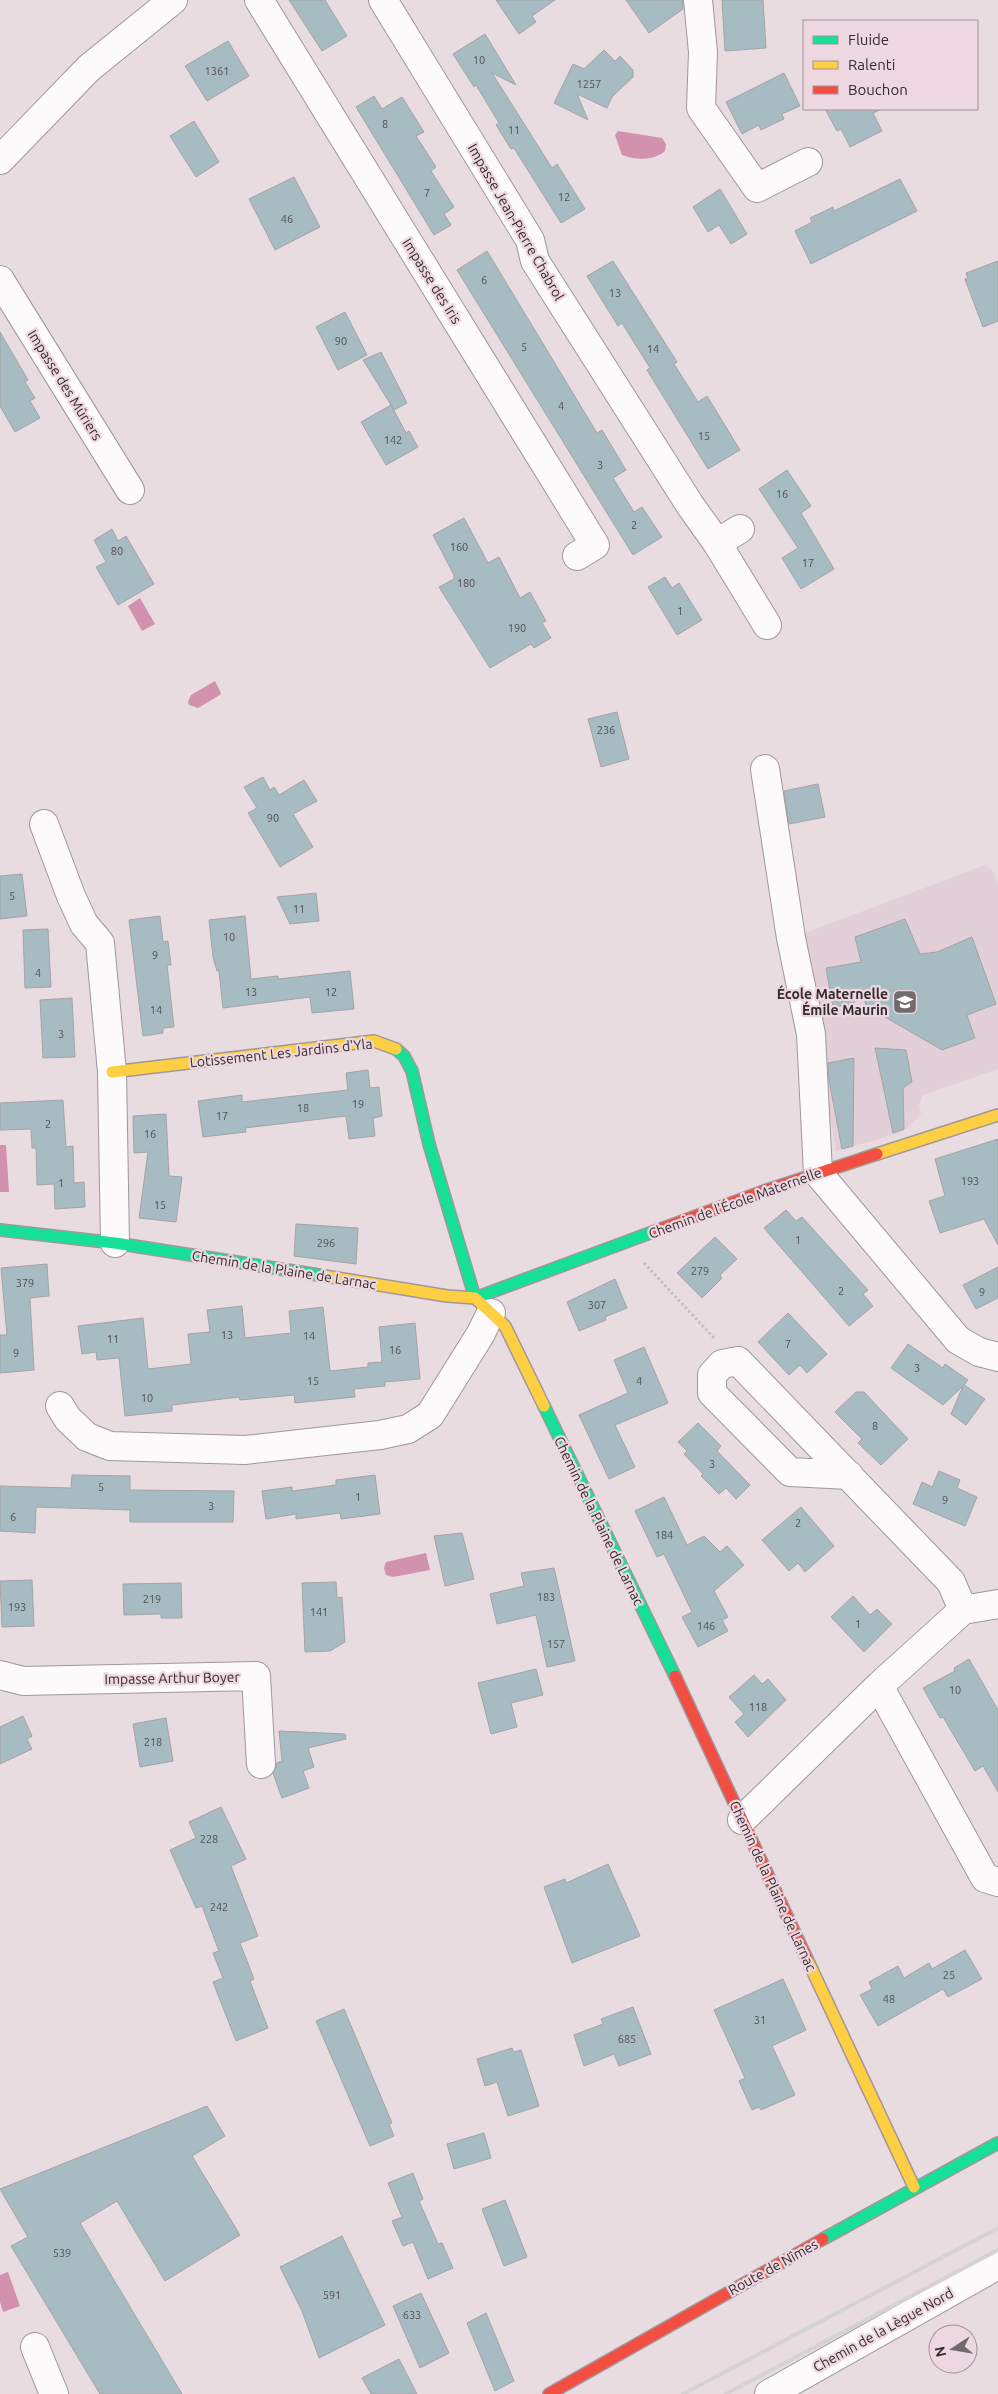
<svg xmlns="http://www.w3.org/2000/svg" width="998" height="2394" font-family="Ubuntu,sans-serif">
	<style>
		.built { fill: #e3cfd7 }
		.water { fill: #d292ae }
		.building { fill: #a7bcc2; stroke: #a4a3a6 }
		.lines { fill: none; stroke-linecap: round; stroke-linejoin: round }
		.street-casing { stroke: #a0979b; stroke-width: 30 }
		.fast-casing { stroke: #a0979b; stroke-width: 14 }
		.slow-casing { stroke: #a0979b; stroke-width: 14 }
		.jam-casing { stroke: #a0979b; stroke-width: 14 }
		.path { stroke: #c3bfc1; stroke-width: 3; stroke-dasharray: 2.5 2.5; stroke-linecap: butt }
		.street { stroke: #fcfafa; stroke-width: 28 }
		.fast { stroke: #16e098; stroke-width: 11 }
		.slow { stroke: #ffcf43; stroke-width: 11 }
		.jam { stroke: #f24e42; stroke-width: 11 }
		.rail { stroke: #d5d2d3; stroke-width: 4 }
		.labels { text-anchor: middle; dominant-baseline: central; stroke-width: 4.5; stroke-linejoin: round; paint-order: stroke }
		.number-label { font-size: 11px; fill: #504f53 }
		.street-label { font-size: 14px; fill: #332b2e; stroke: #edd7e0 }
		.poi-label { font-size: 14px; font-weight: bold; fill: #332b2e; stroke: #edd7e0; text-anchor: end }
	</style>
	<rect width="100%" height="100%" fill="#e8dce1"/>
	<path class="built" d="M985,865L993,871L998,882V1069L923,1095L919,1106L921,1114L903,1132L836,1151L800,935Z"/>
	<path class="water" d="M618,131L662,138L666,144L665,151C654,161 635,160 622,155L615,135Z
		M140,598L155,624L142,631L128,606Z
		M215,681L221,693L220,695L198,708L189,705L188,702L191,695Z
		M0,1145H6L9,1192H0Z
		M426,1553L430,1570L393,1577L386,1575L384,1568L386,1562Z
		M8,2272L20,2306L3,2312L0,2302V2275Z"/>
	<path class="building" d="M289,0H325L347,36L322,51Z
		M496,0H555L532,16L536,22L519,34Z
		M626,0H683V9L649,33Z
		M722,0H763L766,48L725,51Z
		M485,34L516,85L492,73L552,168L557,164L585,209L561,223L514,148L511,149L496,125L499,123L476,85L474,87L453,54Z
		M228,41L249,76L207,101L185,66Z
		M604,50L615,61L620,56L633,70V77L612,97L607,108L577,94L588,120L554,103L573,64L584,69Z
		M784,73L800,106L782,114L784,119L773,124L761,130L759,125L742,134L726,102Z
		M374,96L382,109L402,97L424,132L416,136L436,167L431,171L454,207L444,214L451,225L434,235L356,107Z
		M825,109H882L873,113L882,131L850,147L841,129L837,131Z
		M194,121L219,162L196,177L170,136Z
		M294,177L320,227L275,250L249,199Z
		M900,179L917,211L811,264L795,231L812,222L810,218L833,207L834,211Z
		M720,189L747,234L731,244L719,225L708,232L693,207Z
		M487,251L597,433L602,430L626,470L613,478L634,512L642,507L662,537L633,555L457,270Z
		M613,261L677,362L674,364L698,402L707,396L740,450L708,469L647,370L650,368L622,323L618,326L587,276Z
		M998,261V321L983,327L965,279L968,278L966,273Z
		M345,312L367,355L338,370L316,327Z
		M0,332L28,380L25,382L35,398L30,401L40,418L15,432L0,406Z
		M381,352L407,403L394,410L363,360Z
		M391,405L406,433L409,431L418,447L386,465L361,422Z
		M787,470L811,506L801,513L834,569L801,589L782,558L798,548L759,489Z
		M464,518L488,563L499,557L520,598L530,592L546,621L542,623L551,638L534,648L531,644L490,668L439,587L454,579V575L433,535Z
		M112,529L118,541L126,536L154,584L118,605L96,567L106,562L94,540Z
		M665,577L672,588L679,583L702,620L677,635L648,587Z
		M617,712L629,759L601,767L588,719Z
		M263,777L270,790L274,787L279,795L304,780L317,801L293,814L313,847L280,867L248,813L257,808L244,787Z
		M818,784L825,817L789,824L784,791Z
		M22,874L27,916L0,919V876Z
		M316,893L319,921L290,924L277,897Z
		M160,916L163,942L168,941L171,965H167L174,1027L163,1028V1033L143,1036L129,920Z
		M245,916L251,979L278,976V979L350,971L354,1009L312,1013L310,997L223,1008L219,971H217L213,957L209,920Z
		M905,919L920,954L937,952L972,937L996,1004L967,1015L975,1038L942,1050L866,1006L863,990L854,991V1004L833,1007L826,968L861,962L855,937Z
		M48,929L51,987L25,988L23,930Z
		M72,998L75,1057L43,1058L40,1000Z
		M875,1048L906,1050L912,1082L903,1088L904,1129L893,1133Z
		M854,1058L853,1146L842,1149L829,1080L828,1063Z
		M368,1070L370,1088L379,1087L382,1116L373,1118L375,1136L349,1139L346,1116L245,1128L246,1132L203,1137L198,1101L242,1095V1102L348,1090L346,1073Z
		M63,1100L66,1147L73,1146L74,1183L84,1182L85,1207L55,1209L54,1184L37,1185L36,1148H32L31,1129L0,1130V1103Z
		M166,1114L169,1176L182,1177L176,1222L139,1218L148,1152L134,1153L133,1116Z
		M998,1139V1245L984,1219L940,1233L929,1201L945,1196L935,1159Z
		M786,1210L796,1221L802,1217L868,1290L863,1294L873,1306L849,1326L764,1228Z
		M296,1224L358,1228L356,1264L294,1256Z
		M715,1237L737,1259L720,1275L722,1278L702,1298L677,1273Z
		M47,1264L49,1296L30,1298L34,1370L0,1373V1335H7L1,1268Z
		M998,1267V1298L976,1309L963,1285Z
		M615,1279L627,1308L605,1317L606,1320L579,1331L567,1302Z
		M242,1306L245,1338L291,1333L289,1311L323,1307L330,1371L368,1367V1363L382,1362L379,1327L415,1323L420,1379L385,1382V1386L354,1389L355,1397L295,1403L294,1395L240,1400L239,1397L172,1405V1411L125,1416L119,1358L97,1360L96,1352L82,1354L78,1326L143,1318L148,1369L191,1364L188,1334L210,1332L207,1310Z
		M788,1313L827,1354L807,1373L800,1365L789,1375L758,1342Z
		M908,1344L943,1368L945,1364L968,1380L964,1385L985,1399L966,1425L951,1414L963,1386L943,1405L891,1368Z
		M644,1347L668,1403L615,1425L635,1467L609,1479L579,1415L628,1393L614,1360Z
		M856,1392H864L908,1439L881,1465L858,1443L862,1439L835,1412Z
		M698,1423L721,1446L717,1451L750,1485L736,1499L726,1488L719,1494L701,1476L703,1474L684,1454L687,1451L678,1442Z
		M939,1471L960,1480L957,1488L977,1497L965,1526L913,1504L922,1482L932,1487Z
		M72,1475L130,1476V1490L234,1491L233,1522H130V1510L36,1507L35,1533L0,1531V1486L71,1488Z
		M375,1475L380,1514L341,1519L340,1513L296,1519V1514L266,1519L262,1491L292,1487V1491L336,1485V1480Z
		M664,1497L687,1545L704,1536L720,1552L727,1546L744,1565L714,1591L728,1617L722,1620L728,1631L698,1647L682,1617L692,1612L664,1554L657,1557L635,1511Z
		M801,1507L834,1546L805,1572L798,1563L789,1571L762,1540Z
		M462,1533L474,1579L445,1586L434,1536Z
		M554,1568L575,1661L547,1667L536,1615L497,1624L490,1594L524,1586L521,1573Z
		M32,1580L34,1626L2,1627L0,1581Z
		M336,1582L337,1598L342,1597L345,1642L330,1651L305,1652L302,1583Z
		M181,1583L182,1618H161V1614L124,1615L123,1584Z
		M853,1596L870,1615L877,1609L892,1624L864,1652L831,1617Z
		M969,1659L998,1710V1792L983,1766L975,1771L943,1717L940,1718L923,1688L955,1671L954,1668Z
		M536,1669L543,1695L511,1703L517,1727L491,1734L478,1683Z
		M754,1675L762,1684L768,1679L786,1700L748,1737L735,1722L744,1714L729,1697Z
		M23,1716L32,1736L27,1739L32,1749L0,1764V1727Z
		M166,1718L173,1761L140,1767L133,1724Z
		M279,1731L345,1734L346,1739L308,1748L314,1767L303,1771L309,1788L282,1798L273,1773L277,1763L282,1761Z
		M221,1807L246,1859L231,1866L258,1936L240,1943L254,1979L250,1981L268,2028L236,2041L213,1982L223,1978L213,1953L219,1951L202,1906L196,1908L170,1850L196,1838L189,1822Z
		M608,1864L640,1936L572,1963L544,1887L565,1879L566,1883Z
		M965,1950L982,1979L948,1997L943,1989L878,2026L860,1995L872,1989L869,1982L898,1966L904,1978L929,1963L932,1969Z
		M783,1979L806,2030L772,2046L795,2095L761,2110L759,2107L752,2110L739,2081L745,2078L714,2010Z
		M633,2007L651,2054L619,2066L614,2054L584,2066L574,2035L603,2024L601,2019Z
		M344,2009L392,2123L389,2124L394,2136L370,2146L316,2021Z
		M512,2048L514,2052L521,2050L539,2106L508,2116L497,2082L485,2086L477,2059Z
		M207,2106L225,2136L192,2156L240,2235L165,2281L117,2201L80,2223L182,2394H100L11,2246L28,2237L0,2189Z
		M484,2133L491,2158L454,2169L447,2144Z
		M413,2173L423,2199L419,2201L438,2244L442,2243L453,2268L428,2279L413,2242L403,2246L392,2221L402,2217L388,2183Z
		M505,2200L527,2257L504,2266L482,2209Z
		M342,2236L385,2325L319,2358L302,2311L280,2267Z
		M421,2293L449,2353L420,2368L393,2306Z
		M486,2313L514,2381L495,2391L467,2323Z
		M399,2359L417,2394H371L362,2378Z"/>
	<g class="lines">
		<defs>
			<path id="street" d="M259,0L595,545L577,556
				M383,0L530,240L535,261L690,505L717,543L767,625
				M698,0L703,52L701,108L757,188L808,162
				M0,160L89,68L173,0
				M0,280L130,490
				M717,543L740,529
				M765,769L791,938L811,1034L818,1173L958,1340L979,1352L998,1357
				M44,824L71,896L84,924L100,943L112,1072L115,1243
				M60,1406L68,1419L87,1437L110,1446L245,1450L380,1435L408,1429L430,1415L480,1335L491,1313
				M849,1475L790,1472L712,1393V1375L722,1364L738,1361L951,1582L963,1610
				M0,1675L23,1681L256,1676L261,1764
				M879,1686L985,1878L998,1882
				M742,1820L879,1686L963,1610L998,1604
				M35,2347L54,2394
				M769,2394L998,2265"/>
			<path id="fast" d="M396,1049L404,1056L412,1071L429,1144L475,1298L658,1230
				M0,1230L115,1243L325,1276
				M544,1406L675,1676
				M823,2239L998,2143"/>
			<path id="slow" d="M112,1072L374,1041L396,1049
				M877,1154L998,1115
				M325,1276L447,1296L475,1298L505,1326L544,1406
				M807,1959L914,2187"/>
			<path id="jam" d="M658,1230L764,1191L877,1154
				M675,1676L807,1959
				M549,2394L823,2239"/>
		</defs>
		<use href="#street" class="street-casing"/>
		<use href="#fast" class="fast-casing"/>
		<use href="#slow" class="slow-casing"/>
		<use href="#jam" class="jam-casing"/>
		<path class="path" d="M644,1263L715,1339"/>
		<use href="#street" class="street"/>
		<use href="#fast" class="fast"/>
		<use href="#slow" class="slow"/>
		<use href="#jam" class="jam"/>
		<path class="rail" d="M683,2394L998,2228
			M726,2394L998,2250"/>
	</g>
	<defs>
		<symbol id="school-square" viewBox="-11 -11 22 22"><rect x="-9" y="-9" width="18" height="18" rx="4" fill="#72696d" stroke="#edd7e0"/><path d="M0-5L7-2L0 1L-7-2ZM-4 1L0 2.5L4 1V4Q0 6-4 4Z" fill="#fff"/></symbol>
	</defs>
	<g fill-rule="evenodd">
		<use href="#school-square" x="891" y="988" width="28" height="28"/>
	</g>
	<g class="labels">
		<g class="number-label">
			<text x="479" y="60">10</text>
			<text x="217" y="71">1361</text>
			<text x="589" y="84">1257</text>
			<text x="385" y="124">8</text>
			<text x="514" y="130">11</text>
			<text x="427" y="193">7</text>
			<text x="564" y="197">12</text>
			<text x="287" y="219">46</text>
			<text x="484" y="280">6</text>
			<text x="615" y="293">13</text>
			<text x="341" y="341">90</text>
			<text x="524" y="347">5</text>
			<text x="653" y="349">14</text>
			<text x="561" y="406">4</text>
			<text x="704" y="436">15</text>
			<text x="393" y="440">142</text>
			<text x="600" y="465">3</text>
			<text x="782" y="494">16</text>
			<text x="634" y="525">2</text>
			<text x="459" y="547">160</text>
			<text x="117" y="551">80</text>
			<text x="808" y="563">17</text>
			<text x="466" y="583">180</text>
			<text x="680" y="611">1</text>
			<text x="517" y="628">190</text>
			<text x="606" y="730">236</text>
			<text x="273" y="818">90</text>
			<text x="12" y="896">5</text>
			<text x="299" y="909">11</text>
			<text x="229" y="937">10</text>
			<text x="155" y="955">9</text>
			<text x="38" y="973">4</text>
			<text x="251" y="992">13</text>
			<text x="331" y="992">12</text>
			<text x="156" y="1010">14</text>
			<text x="61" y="1034">3</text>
			<text x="358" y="1104">19</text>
			<text x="303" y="1108">18</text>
			<text x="222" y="1116">17</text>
			<text x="48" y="1124">2</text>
			<text x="150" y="1134">16</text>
			<text x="970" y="1181">193</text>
			<text x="61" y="1183">1</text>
			<text x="160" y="1205">15</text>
			<text x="798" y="1240">1</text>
			<text x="326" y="1243">296</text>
			<text x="700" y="1271">279</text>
			<text x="25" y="1283">379</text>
			<text x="841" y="1291">2</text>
			<text x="982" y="1292">9</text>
			<text x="597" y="1305">307</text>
			<text x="227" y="1335">13</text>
			<text x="309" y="1336">14</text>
			<text x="113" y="1339">11</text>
			<text x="788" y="1344">7</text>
			<text x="395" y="1350">16</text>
			<text x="16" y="1353">9</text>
			<text x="917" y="1368">3</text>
			<text x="313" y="1381">15</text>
			<text x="639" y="1381">4</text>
			<text x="147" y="1398">10</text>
			<text x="875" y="1426">8</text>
			<text x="712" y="1464">3</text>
			<text x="101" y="1487">5</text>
			<text x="358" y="1497">1</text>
			<text x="945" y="1500">9</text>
			<text x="211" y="1506">3</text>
			<text x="13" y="1517">6</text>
			<text x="798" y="1523">2</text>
			<text x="664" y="1535">184</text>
			<text x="546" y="1597">183</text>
			<text x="152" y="1599">219</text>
			<text x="17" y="1607">193</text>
			<text x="319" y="1612">141</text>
			<text x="858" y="1624">1</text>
			<text x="706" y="1626">146</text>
			<text x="556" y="1644">157</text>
			<text x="955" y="1690">10</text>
			<text x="758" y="1707">118</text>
			<text x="153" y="1742">218</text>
			<text x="209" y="1839">228</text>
			<text x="219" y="1907">242</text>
			<text x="949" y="1975">25</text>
			<text x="889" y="1999">48</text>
			<text x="760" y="2020">31</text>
			<text x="627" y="2039">685</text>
			<text x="62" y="2253">539</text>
			<text x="332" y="2295">591</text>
			<text x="412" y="2315">633</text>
		</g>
		<g class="street-label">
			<text transform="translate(516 222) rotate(60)">Impasse Jean-Pierre Chabrol</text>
			<text transform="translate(432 281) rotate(58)">Impasse des Iris</text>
			<text transform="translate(65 385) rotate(58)">Impasse des Mûriers</text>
			<text transform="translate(281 1053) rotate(-6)">Lotissement Les Jardins d'Yla</text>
			<text transform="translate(735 1203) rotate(-20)">Chemin de l'École Maternelle</text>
			<text transform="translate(284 1270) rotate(9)">Chemin de la Plaine de Larnac</text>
			<text transform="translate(599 1521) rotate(64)">Chemin de la Plaine de Larnac</text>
			<text transform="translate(172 1678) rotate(-1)">Impasse Arthur Boyer</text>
			<text transform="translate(773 1886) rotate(65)">Chemin de la Plaine de Larnac</text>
			<text transform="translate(773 2267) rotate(-29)">Route de Nîmes</text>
			<text transform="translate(883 2330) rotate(-29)">Chemin de la Lègue Nord</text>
		</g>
		<g class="poi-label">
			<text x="888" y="994">École Maternelle<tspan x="888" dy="16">Émile Maurin</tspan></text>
		</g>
	</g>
	<rect x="803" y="20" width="175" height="90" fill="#edd7e0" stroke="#a39299"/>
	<rect x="813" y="36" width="25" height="8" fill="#16e098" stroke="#a39299"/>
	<text x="848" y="45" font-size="15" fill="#332b2e">Fluide</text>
	<rect x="813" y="61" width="25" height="8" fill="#ffcf43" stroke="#a39299"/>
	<text x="848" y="70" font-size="15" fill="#332b2e">Ralenti</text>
	<rect x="813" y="86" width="25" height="8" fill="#f24e42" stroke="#a39299"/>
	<text x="848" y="95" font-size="15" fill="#332b2e">Bouchon</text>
	<g transform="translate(953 2349) rotate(258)"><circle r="24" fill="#edd7e0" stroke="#a39299"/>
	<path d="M0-4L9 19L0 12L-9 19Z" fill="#72696d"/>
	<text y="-8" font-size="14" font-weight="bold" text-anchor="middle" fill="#332b2e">N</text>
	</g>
</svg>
